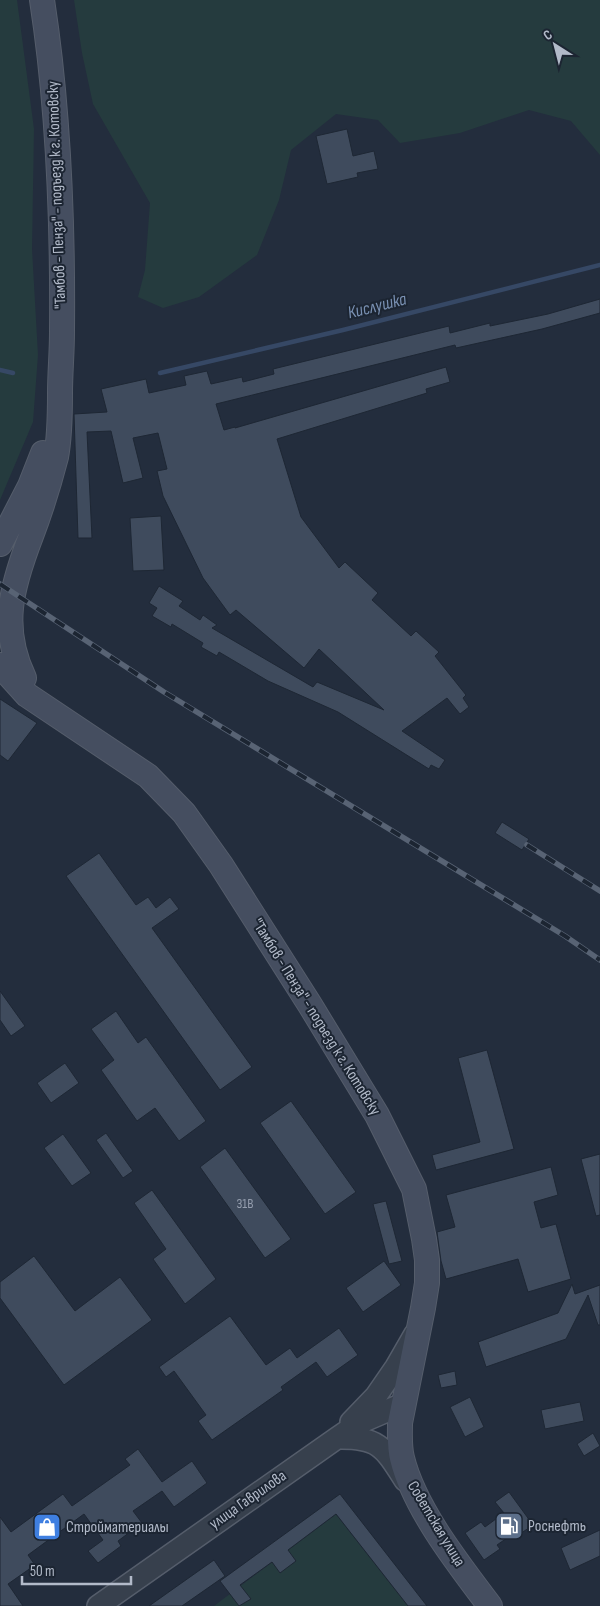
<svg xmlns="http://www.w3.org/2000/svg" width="600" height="1606" font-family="'Sofia Sans Condensed',sans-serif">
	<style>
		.green { fill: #253b3e }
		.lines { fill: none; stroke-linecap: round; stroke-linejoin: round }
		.stream { stroke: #364865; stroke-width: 4.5 }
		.building { fill: #3f4b5d; stroke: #1e2734 }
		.tertiary-casing { stroke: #555d6b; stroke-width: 24 }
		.secondary-casing { stroke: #555d6b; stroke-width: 26 }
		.tertiary { stroke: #37404d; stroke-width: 21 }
		.secondary { stroke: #454e60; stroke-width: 24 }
		.rail-casing { stroke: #586374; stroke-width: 5.5 }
		.rail { stroke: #1c2532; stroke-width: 4; stroke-dasharray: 11; stroke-linecap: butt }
		.labels { text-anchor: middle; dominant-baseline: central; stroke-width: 4; stroke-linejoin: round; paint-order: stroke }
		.number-label { font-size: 14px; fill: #959eae }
		.street-label { font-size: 16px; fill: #b2bac9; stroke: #1c2532 }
		.poi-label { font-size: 16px; fill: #b2bac9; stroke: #1c2532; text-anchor: start }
		.water-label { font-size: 18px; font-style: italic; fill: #7990b2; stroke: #1c2532 }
	</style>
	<rect width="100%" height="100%" fill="#232d3d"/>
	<path class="green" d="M0,0H17L34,129L32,249L38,355L33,422L0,500Z
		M74,0H600V155L571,121L529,110L460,133L400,143L378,120L336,114L291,150L279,200L257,255L199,297L163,308L138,297L145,270L150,203L93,104L82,53Z
		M336,1514L408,1606H214Z"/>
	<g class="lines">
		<path class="stream" d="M0,370L13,373
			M160,373L343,330L600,265"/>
	</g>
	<path class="building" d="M347,129L353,156L374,151L378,169L357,173L358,177L327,184L316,136Z
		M600,299V313L542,329L456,348L455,345L216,404L224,430L235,427V428L446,367L450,382L426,389L427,393L277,439L301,517L339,568L345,562L378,593L372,600L411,636L416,631L439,652L435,656L466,695L463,698L469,707L460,714L447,698L402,731L445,760L439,769L431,765L429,769L338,712L268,681L219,652L217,656L201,647L203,643L172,624L171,627L152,616L157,608L149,603L159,586L183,601L179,606L200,620L203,615L217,625L212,628L313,687L317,682L384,710L319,649L304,668L236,610L230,615L203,578L163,496L157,471L167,469L158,433L133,438L143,478L123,483L111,431L87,432L92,538H78L74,414L107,412L101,389L146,379L149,393L186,385L184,376L207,371L211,384L242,377L243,382L274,374L273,369L449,326L450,333L490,323V326L548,314Z
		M161,516L164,570L133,571L130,518Z
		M0,699L37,723L8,761L0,755Z
		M502,822L529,839L522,850L495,833Z
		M99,853L136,905L148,897L156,908L170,897L179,909L152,928L252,1067L220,1090L66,876Z
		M0,991L25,1026L11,1036L0,1020Z
		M116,1011L138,1043L146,1037L206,1121L179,1141L155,1108L137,1121L101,1070L114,1060L91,1029Z
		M487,1050L514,1149L436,1170L432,1155L480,1142L458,1058Z
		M65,1063L79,1083L51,1103L37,1083Z
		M291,1101L356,1192L325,1214L260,1123Z
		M106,1133L133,1171L123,1178L96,1140Z
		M63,1134L91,1173L72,1186L44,1148Z
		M225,1148L291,1239L265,1258L200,1167Z
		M600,1154V1215L596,1216L581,1159Z
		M551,1167L558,1195L534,1202L541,1228L556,1224L571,1279L528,1292L518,1259L446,1279L441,1261L437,1232L455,1227L446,1195Z
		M152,1190L216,1279L185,1304L153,1259L166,1249L134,1203Z
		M386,1201L402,1261L389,1264L373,1204Z
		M34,1256L75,1311L120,1277L152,1320L64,1385L0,1298V1282Z
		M384,1261L401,1285L363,1312L346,1288Z
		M572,1284L575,1294L600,1285V1325H598L588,1295L566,1339L486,1367L478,1342L558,1313Z
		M230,1316L266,1365L290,1348L297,1358L339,1328L358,1355L327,1377L316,1362L281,1387L283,1390L212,1440L198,1421L206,1415L174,1371L166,1377L159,1367Z
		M455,1371L457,1385L441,1388L438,1375Z
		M470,1397L484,1427L465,1437L450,1407Z
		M580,1402L584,1421L545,1429L541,1410Z
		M593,1433L600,1446L584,1456L577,1444Z
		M138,1449L162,1482L192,1461L207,1483L174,1507L162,1491L133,1511L142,1523L118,1541L121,1546L98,1563L88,1551L103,1540L84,1514L28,1555L35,1565L8,1584L23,1606H0V1517L11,1532L63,1494L72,1506L130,1465L125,1459Z
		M509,1492L533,1525L520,1534L517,1531L497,1545L500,1549L484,1560L465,1533L481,1522L485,1527L504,1513L495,1502Z
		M340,1494L427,1606H408L336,1514L288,1550L296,1561L280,1573L272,1562L240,1585L251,1599L239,1606L220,1581Z
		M600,1530V1556L570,1570L561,1548Z
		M214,1560L225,1576L182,1606H149Z"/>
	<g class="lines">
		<defs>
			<path id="tertiary" d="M351,1422L376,1396L396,1367L415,1334
				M337,1438C379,1437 384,1447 405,1480
				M98,1606L337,1438L359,1423L403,1404"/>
			<path id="secondary" d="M0,544L30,486L43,453
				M0,665L27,695L148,776L184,813L221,865L310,1005L377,1115L414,1189L424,1239L427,1260V1283L423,1308L400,1423C400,1435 399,1446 402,1458C414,1508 459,1565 490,1606
				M24,678C0,628 11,588 31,536C41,510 49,484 56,457C60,436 60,414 60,393C60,373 62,353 62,332C63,222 59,110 42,0"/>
		</defs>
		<use href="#tertiary" class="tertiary-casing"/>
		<use href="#secondary" class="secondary-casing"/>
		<use href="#tertiary" class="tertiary"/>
		<use href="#secondary" class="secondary"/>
		<defs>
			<path id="rail" d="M0,584L164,692L565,936L600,960
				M527,845L600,891"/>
		</defs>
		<use href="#rail" class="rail-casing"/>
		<use href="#rail" class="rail"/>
	</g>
	<defs>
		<symbol id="fuel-square" viewBox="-11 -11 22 22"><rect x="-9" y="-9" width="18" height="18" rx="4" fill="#5c6f8a" stroke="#1c2532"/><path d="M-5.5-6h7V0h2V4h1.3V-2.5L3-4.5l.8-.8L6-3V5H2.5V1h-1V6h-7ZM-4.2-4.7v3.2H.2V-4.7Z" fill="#fff"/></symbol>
		<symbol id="shop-square" viewBox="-11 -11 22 22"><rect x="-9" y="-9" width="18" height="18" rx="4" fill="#3f7fe0" stroke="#1c2532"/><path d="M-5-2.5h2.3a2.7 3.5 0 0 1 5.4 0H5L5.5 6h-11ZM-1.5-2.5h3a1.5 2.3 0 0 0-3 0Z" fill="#fff"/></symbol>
	</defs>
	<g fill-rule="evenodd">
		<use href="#fuel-square" x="493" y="1510" width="32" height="32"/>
		<use href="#shop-square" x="31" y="1511" width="32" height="32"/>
	</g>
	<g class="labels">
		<g class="number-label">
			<text x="245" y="1203">31В</text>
		</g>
		<g class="street-label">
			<text transform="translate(57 195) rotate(-92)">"Тамбов - Пенза" - подъезд к г. Котовску</text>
			<text transform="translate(316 1017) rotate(58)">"Тамбов - Пенза" - подъезд к г. Котовску</text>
			<text transform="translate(248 1500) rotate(-35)">улица Гаврилова</text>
			<text transform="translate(436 1524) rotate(59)">Советская улица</text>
		</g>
		<g class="poi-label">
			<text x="528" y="1526">Роснефть</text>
			<text x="66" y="1527">Стройматериалы</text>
		</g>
		<g class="water-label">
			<text transform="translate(377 306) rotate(-14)">Кислушка</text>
		</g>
	</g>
	<g transform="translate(555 45) rotate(324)" stroke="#1c2532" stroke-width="4" paint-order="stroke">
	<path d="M0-4L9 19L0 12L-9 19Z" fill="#b2bac9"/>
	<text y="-8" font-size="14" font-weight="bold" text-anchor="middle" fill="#b2bac9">С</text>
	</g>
	<path d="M22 1576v8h109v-8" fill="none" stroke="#b2bac9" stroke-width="2.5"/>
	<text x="30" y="1576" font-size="15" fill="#b2bac9" stroke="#1c2532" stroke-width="4" paint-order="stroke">50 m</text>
</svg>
